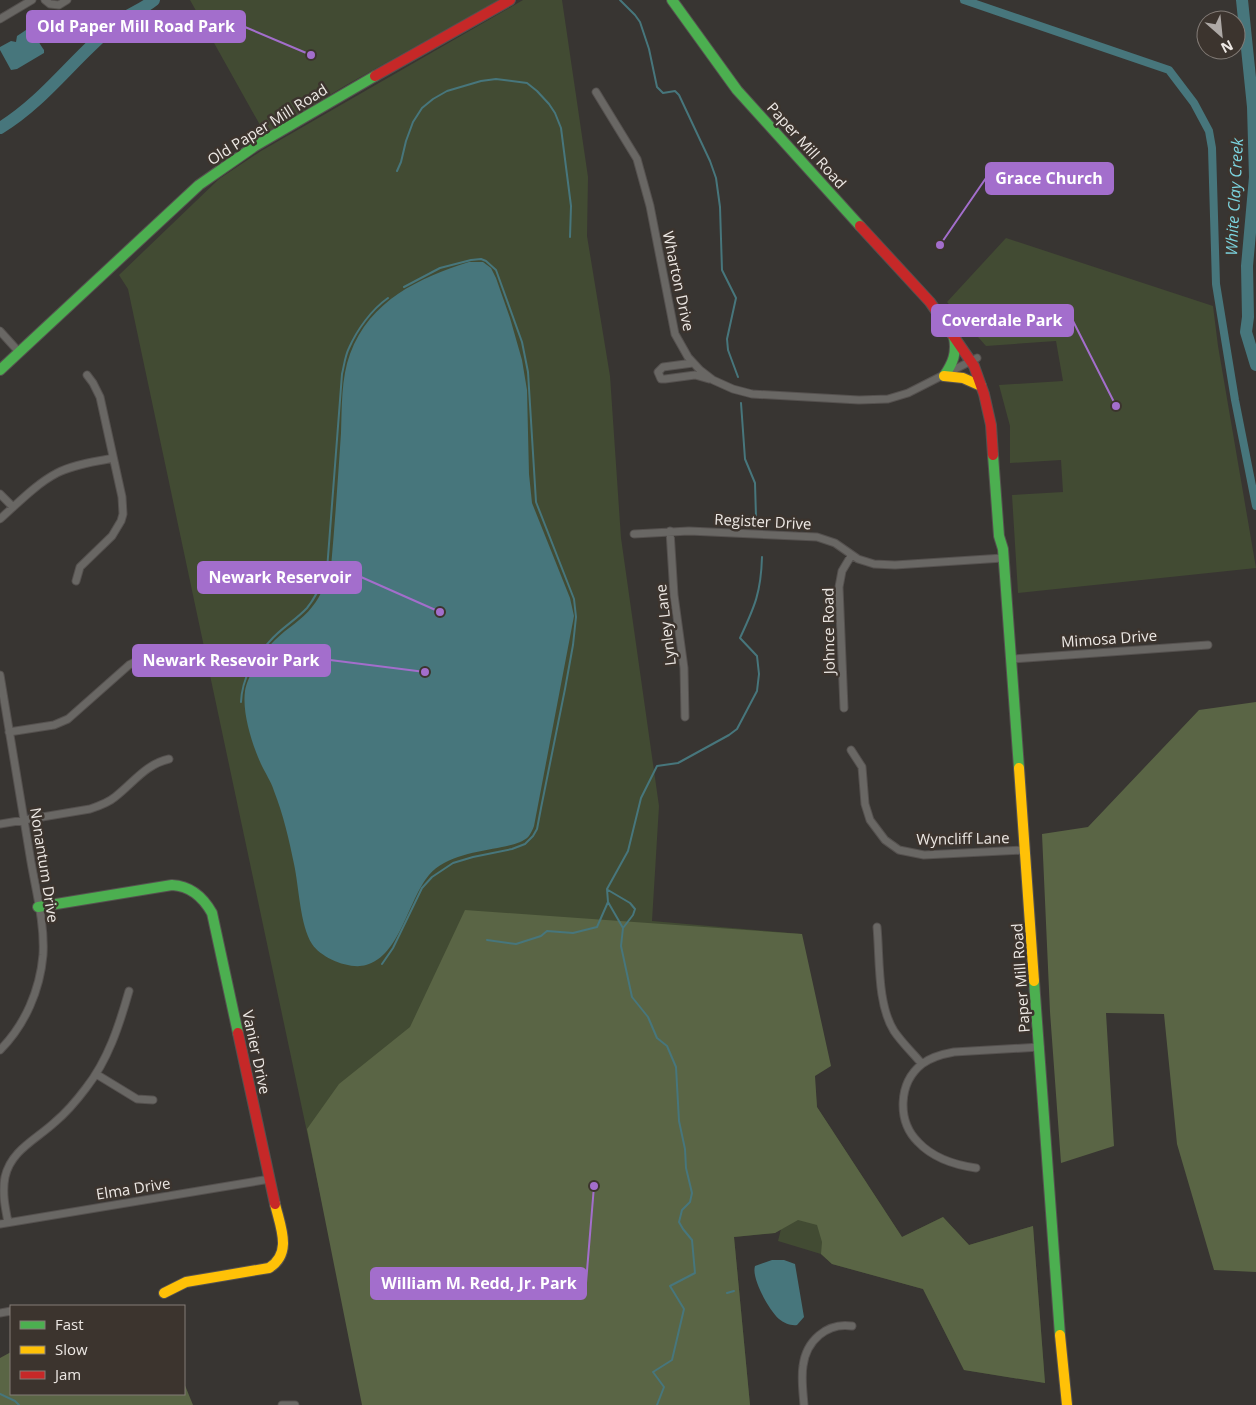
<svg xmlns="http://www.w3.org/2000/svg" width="1256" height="1405" font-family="'Open Sans',sans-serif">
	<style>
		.green { fill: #424b33 }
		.forest { fill: #5a6545 }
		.water { fill: #47767c }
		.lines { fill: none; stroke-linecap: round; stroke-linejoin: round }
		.stream { stroke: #47767c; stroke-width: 2 }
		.canal { stroke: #47767c; stroke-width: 8 }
		.river { stroke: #47767c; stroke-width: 12 }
		.street-casing { stroke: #55514f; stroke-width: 9 }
		.fast-casing { stroke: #55514f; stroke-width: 12 }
		.slow-casing { stroke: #55514f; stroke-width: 12 }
		.jam-casing { stroke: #55514f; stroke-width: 12 }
		.street { stroke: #696764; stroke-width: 7 }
		.fast { stroke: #4caf50; stroke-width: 10 }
		.slow { stroke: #ffc107; stroke-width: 10 }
		.jam { stroke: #c62828; stroke-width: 10 }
		.labels { text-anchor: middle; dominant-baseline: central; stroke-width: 5; stroke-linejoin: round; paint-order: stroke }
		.street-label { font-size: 15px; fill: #ede8e4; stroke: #3c342e }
		.water-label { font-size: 16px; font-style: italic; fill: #7cd5e0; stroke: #3c342e }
		.leader { fill: none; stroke: #a36ecc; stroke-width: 2 }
		.callout-dot { fill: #a36ecc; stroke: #3c342e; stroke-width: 2 }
		.callout { fill: #a36ecc; stroke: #a36ecc; stroke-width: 2 }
		.callout-label { font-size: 16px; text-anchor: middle; font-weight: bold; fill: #fff }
	</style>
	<rect width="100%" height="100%" fill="#383532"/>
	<path class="green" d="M190,0H499L348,84L265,134Z
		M523,0H562L588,177L587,236L610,376L621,538L659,806L652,921L802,934L817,1107L902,1237L943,1217L969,1245L1033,1226L1045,1383L964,1370L923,1289L832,1264L821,1254L778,1241L781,1229L775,1233L734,1237L750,1405H365L128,289L119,275L219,179L261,151Z
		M1006,238L1213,306L1218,346L1256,568L1018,593L1012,495L1063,492L1061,460L1010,463V426L999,385L1063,381L1056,341L986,346L947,302Z"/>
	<path class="forest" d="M1256,702V1272L1214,1270L1177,1144L1164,1014L1106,1013L1114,1146L1061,1163L1050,1012L1042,834L1088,827L1199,710Z
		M465,910L802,934L831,1066L815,1076L817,1107L902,1237L943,1217L969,1245L1033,1226L1045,1383L964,1370L923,1289L832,1264L821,1254L822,1242L817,1225L798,1220L775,1233L734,1237L750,1405H362L307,1129L339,1084L410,1027Z
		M11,1352V1394H184V1383L193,1405H0V1358Z"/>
	<path class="water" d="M26,30C34,32 39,43 44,50V53L17,69L11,70L0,50V47L11,41L16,42L17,36Z
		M469,262H483L491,268L496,278L510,318L522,360L527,390L529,474L532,503L570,598L574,616L534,826C533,829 531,833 529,836C523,843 511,845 502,847C478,852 446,855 429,875C408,900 400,956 366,965C350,970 321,958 312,944C300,925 299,887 294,864C289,839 283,814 274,791C271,781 265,773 261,764C252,744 242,713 245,691C247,676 264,650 275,640C287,628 302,620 312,607C322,595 326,581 331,567C335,522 338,478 341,433C342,408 341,378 350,354C370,300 419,278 469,262Z
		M772,1260H784L795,1264L804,1317L797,1325C791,1326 784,1323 779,1319C769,1310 751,1278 755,1266Z"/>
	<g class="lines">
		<path class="stream" d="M620,0L635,15L640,22L649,49L657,87L663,93L675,91L679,95L710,161L716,178L720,207L722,270L736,298L727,339L728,350L738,377
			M397,171L401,162L406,141L413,122L422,108L433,99L447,91L481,81L496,79L527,83L537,91L549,104L555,113L561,128L571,206L570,237
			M741,403L745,459L755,483L756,517
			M241,702C242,679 254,657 270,641C281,628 296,620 307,608C317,596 321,584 327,570L342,374C344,366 345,356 349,348C357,330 371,310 388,298
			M608,890L630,903L635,909L633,915L623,928
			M487,940L516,944L541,936L547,931L573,933L597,927L608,902
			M382,964L393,948L422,888L432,877L453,863L473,857L512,849L525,844L533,836L537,829L541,808L565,689L573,645L576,617L574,599L536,502L528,372L522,342L496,270L486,261L481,259L471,260L440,268L404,287
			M727,1293L734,1291
			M0,1394L15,1401L19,1405
			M657,1405L664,1387L653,1372L672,1360L684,1309L670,1286L695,1273L692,1240L683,1229L679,1222L682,1210L690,1202L692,1193L686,1168L685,1149L679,1121L676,1067L667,1046L657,1038L648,1017L632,997L621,946L623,928L608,902L607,889L628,851L641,798L657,766L678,763L729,735L737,729L757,691L759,674L757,656L740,638C755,606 761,592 762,557"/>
		<path class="canal" d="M964,0L1169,70L1194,103L1209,131L1212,148L1216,284L1235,400L1256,506"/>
		<path class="river" d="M1242,0L1253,107L1255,177L1247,266L1248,317L1246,332L1256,365
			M0,128C45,101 76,55 118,22C129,14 143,9 154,0"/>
		<defs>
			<path id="street" d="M45,0L50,4L59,5L67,0
				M0,19L32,0
				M596,92L637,159L650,206L675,334L688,357L700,370L713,380L733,389L752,394L859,400L888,399L908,393L977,358
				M0,331L19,352
				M693,363L663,367L658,372L661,379H665L695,375L709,379
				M0,494L13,507
				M0,519C18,503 36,484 57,473C74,464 95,462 113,458
				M670,531L674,595L684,668L685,717
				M634,534L689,531L817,537L835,543L858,559L874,564L895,565L1003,558
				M76,581L80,567L112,536L121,521L123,514L122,497L100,397L93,383L87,375
				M1011,659L1208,645
				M0,675C10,736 20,796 30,856C35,888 45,922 43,955C40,990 25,1025 0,1050
				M844,708L839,587L842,571L851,556
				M9,732L54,725L68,719L129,665L135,662L147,659
				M851,750L862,767L865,804L870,820L885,840L899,850L924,855L1025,850
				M0,824L90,809C99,806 108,803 115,797C133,783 146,764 169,759
				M877,927C880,959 877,1004 894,1031C902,1043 913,1053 922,1064
				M96,1074L137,1099L153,1100
				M976,1168C955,1165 934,1159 918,1142C897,1121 898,1083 922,1064C931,1057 943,1054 954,1052L1040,1047
				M8,1222C5,1207 2,1192 5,1177C11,1150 37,1139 55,1122C67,1112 77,1100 86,1088C108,1060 119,1026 129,991
				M0,1224L270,1179
				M0,1313L11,1311
				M282,1405H295
				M804,1405C803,1392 801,1378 803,1366C806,1341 827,1322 852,1326"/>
			<path id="fast" d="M672,0L737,90L860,226
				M0,370L199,185L255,146L375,76
				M944,376C953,363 957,353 954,337
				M993,455L999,536L1003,549L1019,768
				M38,907L172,885C191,886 203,897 212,913L238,1033
				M1034,981L1060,1335"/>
			<path id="slow" d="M944,376L963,378L981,386
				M1019,768L1034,981
				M164,1293L186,1282L269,1268C293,1253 280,1226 275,1204
				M1060,1335L1067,1405"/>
			<path id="jam" d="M375,76L510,0
				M860,226L930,302L974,366L984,394L991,425L993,455
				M238,1033L275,1204"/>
		</defs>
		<use href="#street" class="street-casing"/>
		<use href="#fast" class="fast-casing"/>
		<use href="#slow" class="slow-casing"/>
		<use href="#jam" class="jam-casing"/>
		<use href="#street" class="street"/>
		<use href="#fast" class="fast"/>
		<use href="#slow" class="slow"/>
		<use href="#jam" class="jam"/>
	</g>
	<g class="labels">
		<g class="street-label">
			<text transform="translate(267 124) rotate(-32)">Old Paper Mill Road</text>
			<text transform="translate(807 145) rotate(48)">Paper Mill Road</text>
			<text transform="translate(679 281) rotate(78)">Wharton Drive</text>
			<text transform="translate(763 521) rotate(3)">Register Drive</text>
			<text transform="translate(665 625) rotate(-97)">Lynley Lane</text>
			<text transform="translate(828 631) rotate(-91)">Johnce Road</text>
			<text transform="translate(1109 638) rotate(-4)">Mimosa Drive</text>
			<text transform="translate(963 838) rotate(-1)">Wyncliff Lane</text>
			<text transform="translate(45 865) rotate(81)">Nonantum Drive</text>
			<text transform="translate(1020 978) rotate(-94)">Paper Mill Road</text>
			<text transform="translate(257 1052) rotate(78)">Vanier Drive</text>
			<text transform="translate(133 1188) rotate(-9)">Elma Drive</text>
		</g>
		<g class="water-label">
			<text transform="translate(1234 197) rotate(-87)">White Clay Creek</text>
		</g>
	</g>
	<path class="leader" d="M311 55L245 27M940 245L986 178M1116 406L1073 321M440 612L361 577M425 672L330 660M594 1186L586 1283"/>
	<g class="callout-dot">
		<circle cx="311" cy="55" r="5"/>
		<circle cx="940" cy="245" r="5"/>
		<circle cx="1116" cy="406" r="5"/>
		<circle cx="440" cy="612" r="5"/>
		<circle cx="425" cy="672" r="5"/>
		<circle cx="594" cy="1186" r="5"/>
	</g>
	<g class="callout">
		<rect x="27" y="11" width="218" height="31" rx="5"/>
		<rect x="986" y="163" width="127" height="31" rx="5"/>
		<rect x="932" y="305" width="141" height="31" rx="5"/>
		<rect x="198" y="562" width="163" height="31" rx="5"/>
		<rect x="133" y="645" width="197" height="31" rx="5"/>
		<rect x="371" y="1268" width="215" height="31" rx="5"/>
	</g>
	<g class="callout-label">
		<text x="136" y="32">Old Paper Mill Road Park</text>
		<text x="1049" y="184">Grace Church</text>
		<text x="1002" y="326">Coverdale Park</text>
		<text x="280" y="583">Newark Reservoir</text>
		<text x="231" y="666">Newark Resevoir Park</text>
		<text x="479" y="1289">William M. Redd, Jr. Park</text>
	</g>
	<rect x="10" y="1305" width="175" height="90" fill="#3c342e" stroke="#837c77"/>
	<rect x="20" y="1321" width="25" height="8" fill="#4caf50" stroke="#837c77"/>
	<text x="55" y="1330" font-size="15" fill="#ede8e4">Fast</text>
	<rect x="20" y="1346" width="25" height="8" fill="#ffc107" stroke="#837c77"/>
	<text x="55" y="1355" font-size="15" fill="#ede8e4">Slow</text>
	<rect x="20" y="1371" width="25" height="8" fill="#c62828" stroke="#837c77"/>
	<text x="55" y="1380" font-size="15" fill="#ede8e4">Jam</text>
	<g transform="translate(1221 35) rotate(153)"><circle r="24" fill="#3c342e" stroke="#837c77"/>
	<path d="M0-4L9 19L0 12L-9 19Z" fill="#aea9a6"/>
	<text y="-8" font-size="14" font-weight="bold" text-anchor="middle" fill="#ede8e4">N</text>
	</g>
</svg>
